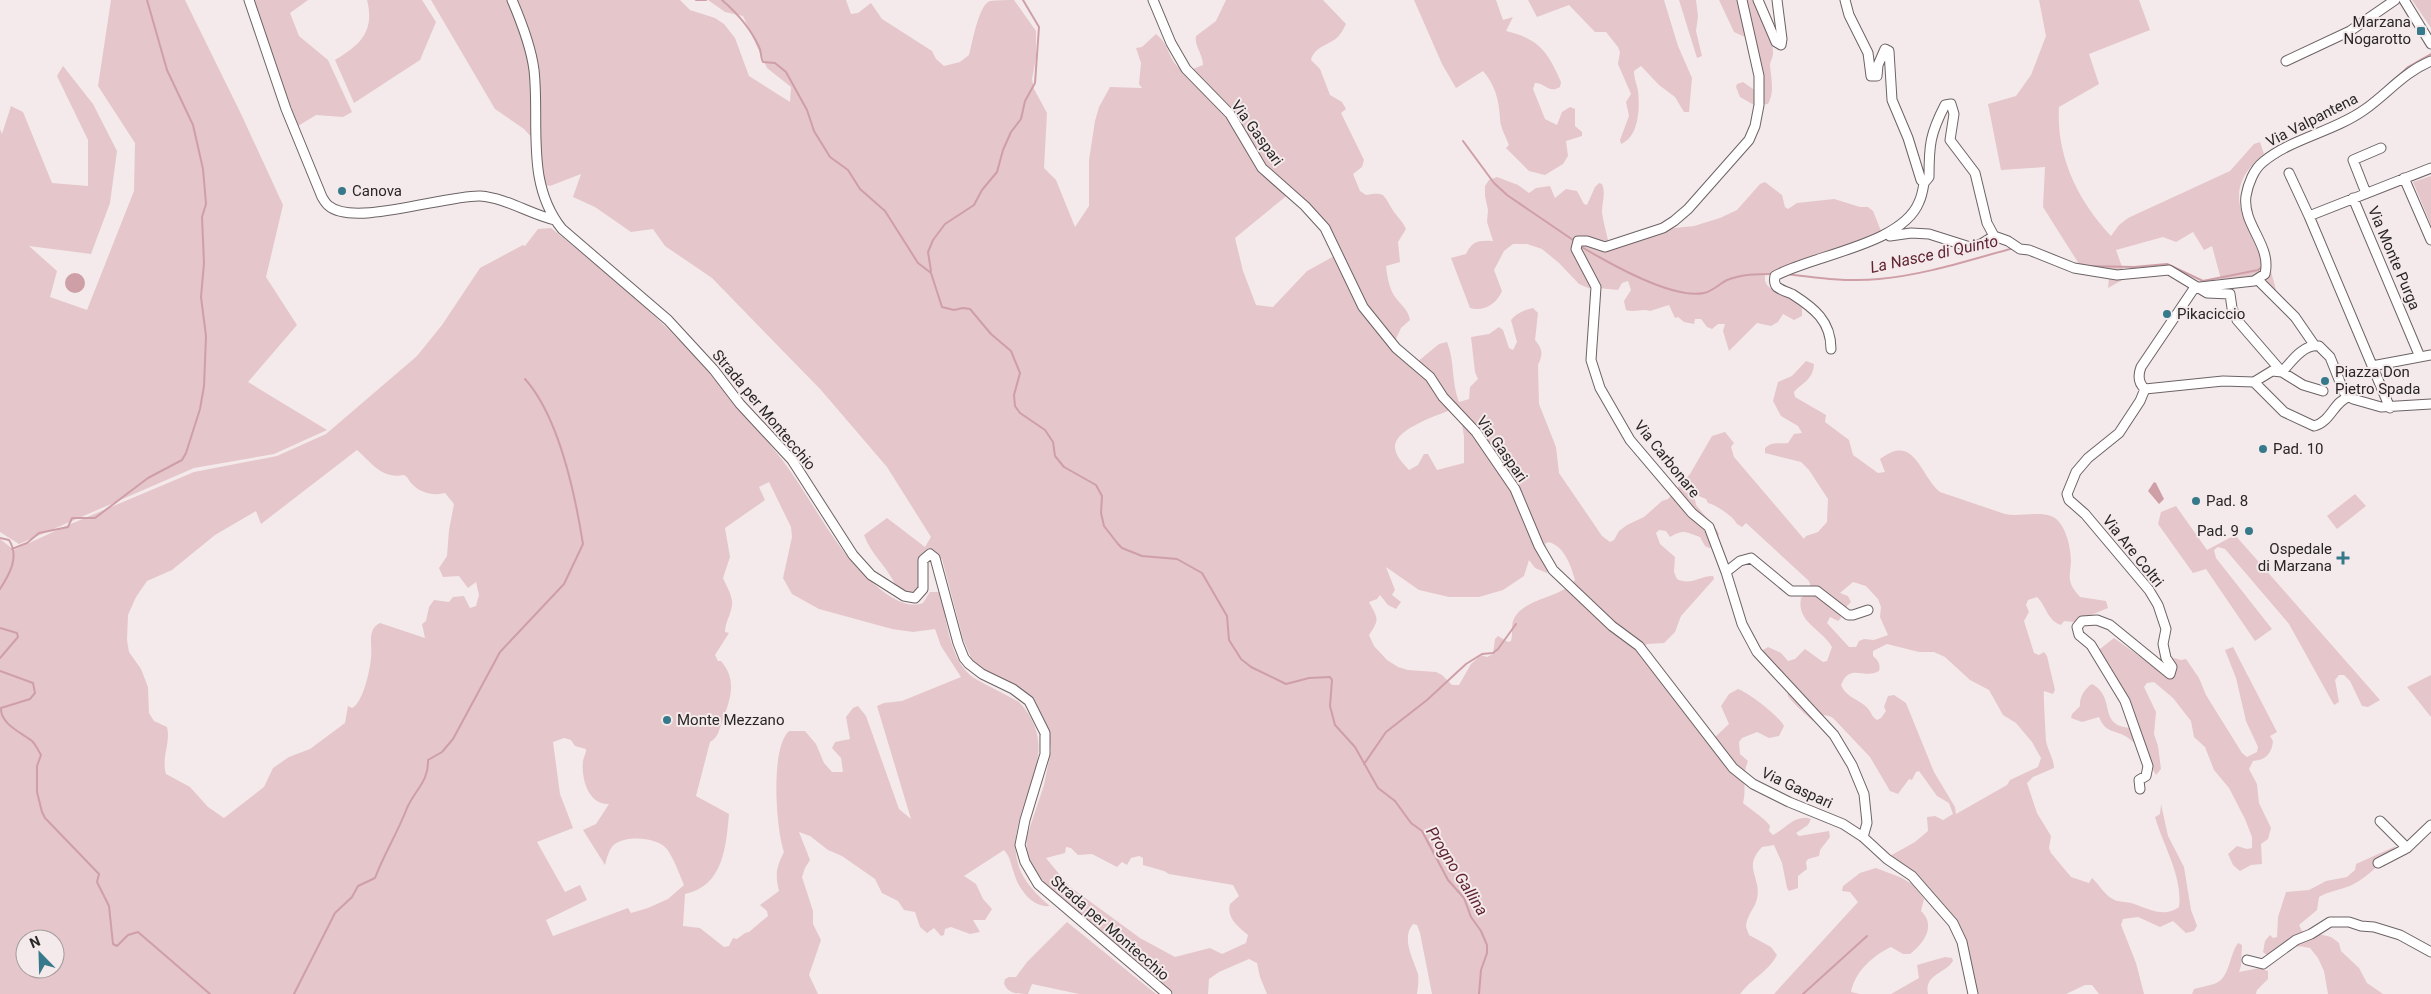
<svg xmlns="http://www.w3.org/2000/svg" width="2431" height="994" font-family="Roboto,sans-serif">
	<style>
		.green { fill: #e5c6cb; fill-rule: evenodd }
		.water { fill: #cf9fa7 }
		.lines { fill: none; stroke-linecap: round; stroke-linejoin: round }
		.stream { stroke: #cf9fa7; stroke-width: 2 }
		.minor-casing { stroke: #6c6365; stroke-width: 11 }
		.minor { stroke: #fff; stroke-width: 9 }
		.poi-dot { fill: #36798a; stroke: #f4eaeb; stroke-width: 2 }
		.labels { text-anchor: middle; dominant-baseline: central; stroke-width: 4; stroke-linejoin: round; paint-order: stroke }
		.poi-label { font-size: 15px; fill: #292626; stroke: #f4eaeb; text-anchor: start }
		.street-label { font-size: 15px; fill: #292626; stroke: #f4eaeb }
		.water-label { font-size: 16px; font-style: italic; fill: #602433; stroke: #f4eaeb }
	</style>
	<rect width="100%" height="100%" fill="#f4eaeb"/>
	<path class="green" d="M111,0H185L242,116L283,205L266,277L297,325L248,382L327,430L274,454L194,468L19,544L0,532V129L2,134L11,106L23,112L52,183L88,186V140L57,76L63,66L93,104L117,151L110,203L91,254L29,246L57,271L50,297L87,310L134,191L135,143L98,86Z
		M252,0H308L290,13L299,36L328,60L352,112L343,117L316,115L298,126Z
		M367,0H422L436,22L420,60L354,103L335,60C360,45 375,32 367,0Z
		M431,0H680L690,10L715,18L724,24L735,38L749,76L790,102L791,87L767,68L743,16L725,12L708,0H846L851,14L858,13L871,3L882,19L932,51L936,59L944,66L960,62L969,55C972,43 979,4 990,1C997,0 1007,0 1014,0L1036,31V58L1032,79L1034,89L1047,113L1044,168L1056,180L1075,227L1089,206V160L1095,121L1099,107L1110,87L1142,88L1139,84L1141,63L1136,48L1142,47L1156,34C1171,45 1167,62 1185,72L1203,65C1203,54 1194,46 1196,36L1216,21L1226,0H1323L1346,24C1343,30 1340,36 1334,40C1325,46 1314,48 1311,60L1320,69L1330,95L1342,102L1346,109L1341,113L1364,160L1362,167L1353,174L1360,191L1366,195C1385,192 1383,194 1392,209C1397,217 1402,220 1406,229L1398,242L1400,262L1386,266C1387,276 1389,288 1395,297C1401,305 1408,309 1410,320L1401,328L1393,345L1416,363L1439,344L1447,342C1455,361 1451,382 1459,402L1469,399L1470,387L1478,379L1475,372L1471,337L1489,334L1499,327L1503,330L1509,348L1513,350L1517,342L1511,320C1516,313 1524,310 1533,308L1538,313L1535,340C1543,350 1543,354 1538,365L1539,404L1556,447L1559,473L1602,536L1610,542L1614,540L1619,531L1627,525L1644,517L1662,501L1668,499L1690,474L1712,436L1725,432L1734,443L1731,447L1734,457L1804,539L1806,536L1818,532L1827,522L1828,499L1809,470L1801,462L1765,453V448C1772,441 1778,444 1788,443L1794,434L1802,433L1798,426L1781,416L1773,401L1778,382L1792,376L1806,361L1814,364C1813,380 1803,382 1794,392L1795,397L1826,415L1825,422L1849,440L1853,455L1878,473L1885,472L1880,459C1915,432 1920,476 1940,492L2005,514C2019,517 2038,511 2051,516C2065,521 2071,547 2071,561C2071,567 2069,574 2070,580C2071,587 2076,592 2080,597L2106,601L2108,608L2074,622L2064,621L2061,625C2047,620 2047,607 2037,597L2028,600L2026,605L2029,612L2024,621L2034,653L2039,655L2044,652L2047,656L2055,690L2053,694L2044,691C2043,694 2046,735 2046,741C2048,751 2054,759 2054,768L2033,777L2027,783L2037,813L2051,836L2049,848L2051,853L2071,877L2089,883L2092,878C2099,884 2103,893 2111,898C2118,903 2126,901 2134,904C2149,909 2164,918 2179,907C2183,877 2163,845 2155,817L2160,814L2161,804L2168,836L2184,867L2191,910L2197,926L2194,931L2186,933L2173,921L2160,927L2138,917L2123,919L2121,925L2136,963L2144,994H2099L2092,985H2085L2066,994H1971L1955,926L1890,856L1915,842L1928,831L1927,817L1935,816L1943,820L1953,814L1949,803L1937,796L1919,771L1916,772L1912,780L1909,779L1898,794L1890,791L1870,757L1833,718C1825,713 1820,715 1813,721C1808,717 1791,701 1788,696C1787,692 1788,687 1786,684C1780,673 1768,662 1760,652L1768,647L1781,653L1788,661L1795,659L1805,649L1823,662L1827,661L1832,647C1823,630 1796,622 1801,598L1812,590L1809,581L1746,523L1742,527L1737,524C1733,516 1716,505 1708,503L1706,499L1694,494L1696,505L1717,530L1719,534L1715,546L1709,548L1705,546L1700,537C1685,532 1684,529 1670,537L1666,531L1659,530L1656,533L1660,544L1675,557L1674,572L1677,579C1691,586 1699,576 1713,576L1714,579L1681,616L1675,632L1664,643L1647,644L1640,651L1714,738L1729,724L1721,706L1729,694L1738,689C1749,693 1779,716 1784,726L1779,736L1769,738L1757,732L1742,738L1739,742L1740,754L1748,761C1741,778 1747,786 1743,803C1750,809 1767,820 1770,826L1769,831L1773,835C1785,829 1796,813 1811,819L1808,825L1796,833L1799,836L1829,831L1830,837L1820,850L1819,856L1808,859L1806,862L1807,869L1798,876V888L1789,891L1787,888L1782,863L1774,845L1762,847C1742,868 1762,877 1757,899C1755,908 1746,916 1746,927L1749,935L1771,947L1777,955C1769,971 1751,979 1740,994H1432L1420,933L1417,925L1413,924C1401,938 1413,959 1418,974C1419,980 1418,987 1417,994H1267L1260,977L1257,963L1249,959L1219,972L1209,979L1208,994H1174L1074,913L1036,876L1028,859L1026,839L1044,785L1051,750L1047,725L1035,702L1004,681L980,668L972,660L963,639L942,559L934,554H929L919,589L913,594L896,586C887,566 871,555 864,535L887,518L925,547L931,537L887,467L821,390L712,278L665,246L653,229L631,232L595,207L573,197L581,174L550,186L539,183L535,141L524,129L495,109ZM1290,193L1332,236L1338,254L1307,271L1273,307L1256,305L1243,271L1235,238ZM1454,409H1460L1464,437V463L1437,470L1428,454H1424L1418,465L1409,470C1404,464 1395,456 1395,447C1394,429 1440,414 1454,409ZM1548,542C1564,545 1571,566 1575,580C1562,599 1522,597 1513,621C1511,627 1513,634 1511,641L1508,642L1498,636L1495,639L1493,654L1487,657L1481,655L1471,664L1459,685H1452L1442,675L1436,672L1408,670L1398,667L1387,660L1374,646L1369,635C1380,619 1378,619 1369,602L1377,599L1380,595L1388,605L1396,609L1401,602L1392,595L1395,590L1386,567L1419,590L1449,597H1479L1503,590L1524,576L1529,560L1535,568L1547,573L1551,568L1545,544ZM1853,582L1866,586L1878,599L1881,607L1880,617L1888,635L1874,640L1864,639L1859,641L1856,647H1849L1827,623L1830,617L1838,621L1841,618L1837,606L1846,607L1851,602L1848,596L1840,593ZM1887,644L1919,652H1934L1945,657L1970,680L1989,690L2003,715L2016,723L2032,742L2041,758L2038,767L2010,780L2007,785L1956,814L1955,807L1934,772L1906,703L1894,695L1888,696L1884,707L1886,711L1881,718L1877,720C1872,717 1872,714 1869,710C1861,699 1847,699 1841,685C1850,662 1864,680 1879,671C1881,665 1878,660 1873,656V651ZM1066,847L1071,848L1078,855L1092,854L1117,867L1122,862L1127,865L1131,858L1139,856L1143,858V865L1164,871L1169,874L1233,885L1239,896L1230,904C1226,918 1239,927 1248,935L1246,943L1222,954L1210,948L1175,957L1140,938L1069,886L1046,858L1065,853Z
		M1414,0H1496L1503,20L1513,17L1506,31C1539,39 1548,52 1561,82L1560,87C1548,94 1546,83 1535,83L1533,89L1545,119L1557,125L1562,112L1570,107L1575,109V126L1582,132V136L1566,141L1568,156L1563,164L1545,175L1529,171L1506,148L1509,145C1506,137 1500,127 1500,118C1499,100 1495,85 1483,71L1456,88L1442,64Z
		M1528,0H1664L1678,46L1692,78L1689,112H1684L1675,97L1659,85L1641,66L1634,71C1634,79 1637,84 1638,91C1640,108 1639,137 1621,144L1620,140L1629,116L1626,102L1631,94L1618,64L1620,52L1618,47L1606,32H1595L1569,5L1537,17Z
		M1679,0H1696L1698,16L1696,31L1702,56L1697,58Z
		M1719,0H1758C1765,18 1773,35 1773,54C1773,58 1770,61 1770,65C1771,79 1775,91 1768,104L1754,105L1740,97L1736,87L1737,84L1743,82L1756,91L1762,87L1747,38L1734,32Z
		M2039,0H2139L2150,30L2089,54L2099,84L2059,107C2056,156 2078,201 2111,236L2119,225L2128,218L2230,171L2254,144L2260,142L2264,154C2215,194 2251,224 2264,267L2258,279L2222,283L2212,246L2204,250L2193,232L2176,242L2163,237L2116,250L2126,278L2108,288L2110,269L2079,264L2043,207L2045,167L2001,170L1988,104L2016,96L2031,75L2046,36Z
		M2412,0H2431V28Z
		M2431,176V225L2413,182Z
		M1497,177L1518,185L1529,193L1536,188L1550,186L1555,198L1566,189L1577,191L1584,204L1587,205L1595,187L1599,183L1602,184C1606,194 1602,202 1602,212C1603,221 1607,235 1609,244L1665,229L1694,226L1720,218L1737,210L1760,184L1765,182L1782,195L1785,207L1788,209L1797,203L1834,199L1860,207H1868L1873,211L1881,231L1844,247L1765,275C1763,290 1777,290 1786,295C1792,298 1797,303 1802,308V316L1794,320L1783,314L1778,322L1771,326L1757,323L1729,351L1723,331L1725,324H1718L1712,329L1707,327L1701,319H1695L1694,324L1684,322L1678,317L1675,318L1669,305L1650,311C1643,308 1634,313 1626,310L1624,301L1631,290L1628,281L1622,283L1618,290L1598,288L1593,290L1579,284L1559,263L1542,249L1527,244H1513L1504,251L1494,270L1502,291C1497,304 1483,312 1470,308L1451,258L1466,254C1472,241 1479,240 1493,241L1487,222L1488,210L1485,196V186L1489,180Z
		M551,228C591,261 632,293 669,330C707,368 742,411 776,452C809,492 834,551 873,583C885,594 906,610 923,603L930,592H940C947,619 949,661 974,678C989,687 1005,694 1019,702C1073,759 995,813 1021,872C1027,885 1039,897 1050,906C1032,908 1018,888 1014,873C1011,865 1010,856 1004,850L964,876L976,884L983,899L992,909L985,920H973L980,932L970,934L951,927L945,929L944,935L941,936L934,928L927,933L920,927L915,912L904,910L898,901L882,893L875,879L842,856L828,850L810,836L799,832L810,860L805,868L802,877L813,911V924L821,940L809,975L818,994H0V539L14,550L66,526L194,472L277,456L326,434L417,356L442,325L480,268L523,245L525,246L538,229ZM357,450C372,463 381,479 404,475C409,478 408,480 412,484C420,493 434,496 445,493L454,504L449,530L447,556L439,568L443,577L459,576L468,588L476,582L479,595L476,606L470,608L464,596L453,597L449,602L434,600L429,607L426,621L422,624L425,638L380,623C366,630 373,646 371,658C370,670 363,703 352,708L348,706L345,723L310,749L289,757L273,768L264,787L224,818L208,807L190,787L166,774C161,757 171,743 167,727L154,721L149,713L148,687L141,669L129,652L127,640L128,615L136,597L147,581L172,570L215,535L256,511L261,524ZM769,482L791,527L792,537L783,578L792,594L819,609L892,629L913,632L935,629L941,646L961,677L902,701L884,703L877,706L911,819L899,809L866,716L858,706L853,708L846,717L850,739L835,742L832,748L841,758L843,772H832L824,763L816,744L805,731H789C770,748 776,829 784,852C776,868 775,874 779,891L760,905L767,911L768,916L749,932L745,933L737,939L733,938L729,946L724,947L700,928L683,926L685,894C724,886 726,845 729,814L696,796L710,742C718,738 719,730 722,722C730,700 738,681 721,661H718L715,655L729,633L725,632C725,621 733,612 732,601C731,593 726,585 723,578L730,557L725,528L765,500L759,487ZM564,738L571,740L575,746L586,749C586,754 584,756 583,761C581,778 588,805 609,804L596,824L583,830L605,865C607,858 609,848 615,844C626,835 658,837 667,849C674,859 679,873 684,885L668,899L648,908L631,913L628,908L553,936L546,920L587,900L580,885L565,892L537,842L573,828L560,794L553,742ZM25,939H55V969H25Z
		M2270,268L2278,297L2260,281Z
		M2355,494L2366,506L2337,529L2327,516Z
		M2176,506L2207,550L2235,535L2380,700L2368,707L2362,706L2350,681L2344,675H2339L2335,680L2339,702L2334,705L2289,624L2225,549L2218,547L2214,550L2216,558L2272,629L2255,641L2206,569L2193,573L2158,524L2161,512Z
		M2114,638L2168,677L2170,657L2181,660L2186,659L2199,678L2206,695L2242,753L2247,757L2257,752L2258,747L2246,721L2236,678L2225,650L2233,647L2277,732L2270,736L2273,741C2272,753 2266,760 2253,761L2249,769L2257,784L2259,803L2271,828L2268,839L2261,844L2262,864L2251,865L2240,871L2233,865L2228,854L2237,846L2247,849L2252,848V837L2245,819L2229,788L2214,770L2205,747L2194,737L2191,721L2173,698L2154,682L2147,683L2144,687L2156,712L2154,734L2158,746L2161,769L2156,775C2148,762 2140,746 2127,737C2114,729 2106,734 2099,717L2082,722L2071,718L2072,714L2080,706C2079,698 2085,688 2092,684C2118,698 2095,728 2135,728L2100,656V649Z
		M2431,675V717L2407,687Z
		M2396,846C2383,860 2370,876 2352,885C2340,890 2329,891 2319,897L2317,910L2299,925L2302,931L2312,937L2319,934L2331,937L2339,943L2341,951L2359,968L2367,983L2383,994H2328L2324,971L2318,958L2310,948C2305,947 2299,946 2294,947C2284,948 2272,961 2263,952L2265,941L2270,935L2273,938L2277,937L2278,917L2286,892L2309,890L2326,881L2347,877L2355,870L2356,864Z
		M1876,868L1902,878L1913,885L1924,899L1921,911C1937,926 1923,944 1910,954H1903L1891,947C1872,956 1855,972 1851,992L1860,994H1774L1858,902L1850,892L1842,891L1843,886L1860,873Z
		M1067,922L1156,994H1079L1032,984L1028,994C1017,994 1009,994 1004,984L1005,979L1009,977H1016L1027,962Z
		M2238,943L2242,945L2241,966L2239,972L2260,968L2268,971V979L2257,990L2256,994H2192L2194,989C2201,987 2208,986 2214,984C2230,979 2229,955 2238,943Z
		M1945,957L1952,958L1953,961C1945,974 1924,974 1928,994H1891L1919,978L1917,965Z"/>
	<path class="water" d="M65 283a10 10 0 1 1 20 0a10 10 0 1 1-20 0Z
		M2154,482L2156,483L2164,499L2159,504L2148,491Z"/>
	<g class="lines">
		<path class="stream" d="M696,0H706
			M722,0C737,13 751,29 759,47C762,52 760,57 763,62L775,63L786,72L807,110L814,131L830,157L848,170L860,189L885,211L918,263L931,273L942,307L954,310L963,308L970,309L991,334L1011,351L1020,373L1014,395L1015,406L1020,413L1045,430L1053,442L1055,456L1064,467L1096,485L1102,496L1101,513L1104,526L1118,544L1122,548L1142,556L1177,559L1202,573L1227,616L1229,640L1241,659L1251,667L1286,684L1309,678L1330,677L1332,680L1330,706L1335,725L1355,747L1378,788L1395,801L1411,823L1422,831L1448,880L1464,898L1471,917L1481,931L1487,945V953L1481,970L1479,994
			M2397,78L2408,67L2431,54
			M1463,141L1494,183L1507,195L1573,240
			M1580,246C1607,262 1672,300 1704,293C1713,291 1719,284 1727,280C1742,274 1757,274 1773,274
			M2087,266L2134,267L2167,264L2203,281L2258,270L2263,266
			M931,271L928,252L933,240L945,224L974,205L982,190L997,172L1003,150L1011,132L1021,119L1025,101L1035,83L1039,27L1023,0
			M1787,274C1818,278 1848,282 1879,279C1925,275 1969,260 2014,248
			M0,538L9,540C20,557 9,575 0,589
			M12,549L27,543L39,533L68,527L72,518H95L148,478L182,460L186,453L200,409L204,386L206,336L201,297L204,263L202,217L206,204L203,169L193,125L167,70L147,0
			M0,628L17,633L18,637L0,658
			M0,671L33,683L35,693L30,699L1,708C0,724 22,733 32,741C36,745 38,750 41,755L37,766V792L42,812L45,818L99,874L97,882L109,906L113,944L117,946L128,935L138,932L210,994
			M1364,764L1386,732L1427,700L1466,664L1482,654L1493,653L1498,649L1516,624
			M294,994L335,913L352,897L358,886L375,878C384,854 398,832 407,808C415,790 429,781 428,760L442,752L453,739L500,652L564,584L583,544C575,494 559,417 525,379
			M1803,994L1867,936"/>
		<defs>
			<path id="minor" d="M249,0L286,109L322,197C324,200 326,204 329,206C354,227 446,195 480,196C507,198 529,214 555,220
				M512,0C521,21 531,46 534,70C540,124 525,183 562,229L668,320L714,370L740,404L792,460L853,555L871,575L904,596L915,598L923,589V560L930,554L935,558L958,643L964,658L969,664L982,674L1013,689L1029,701L1045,733V754L1025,820L1020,845L1025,862L1038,884L1167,994
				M1153,0L1171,43L1186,69L1230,114L1262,168L1305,206L1325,228L1363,307L1396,348L1430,377L1443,397L1476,432L1515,489L1539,546L1553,570L1612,626L1639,646L1733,768L1753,784L1789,802L1843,824L1863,837L1887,859L1912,876L1953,923L1962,942L1973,994
				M1742,0L1759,76V105L1755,126L1749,140L1688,209L1674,221L1663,228L1605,247L1587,241H1578L1576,249L1596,287L1591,360L1600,388L1630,440L1692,513L1709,527L1726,572L1742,624L1757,652L1834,735L1852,765L1864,794L1867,823L1863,837
				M1758,0L1776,42L1781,45L1782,39L1777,0
				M1845,0L1849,15L1868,53L1871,76H1877L1878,65L1885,49L1889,51L1892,100L1908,138L1921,180L1924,183L1929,177C1929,145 1930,134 1945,105L1951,104L1954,114L1950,140L1975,173L1987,223L1994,236
				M2404,0L2431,44
				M2286,61L2350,31L2395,0
				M2289,173L2309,216L2431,168
				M2404,178L2431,240
				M2366,193L2353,160L2381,148
				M2353,198L2420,357
				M2309,216L2390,408
				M1889,232L1890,236L1911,233L1929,234L1970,247L1981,244L1994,236L2008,241L2020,249L2029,250L2074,268L2117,275L2169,270L2207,293L2230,294L2232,308L2237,320L2282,372L2303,385L2323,391
				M2258,280L2295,317L2315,346
				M2195,287L2141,367C2138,375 2138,383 2145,389L2223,381L2254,382
				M2200,287L2254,281L2265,274C2272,245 2242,225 2246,196C2248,184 2254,169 2263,162C2292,138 2333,132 2364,110C2387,94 2404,72 2431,61
				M1831,349C1831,321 1814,308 1792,294C1787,292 1781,290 1777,287C1774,284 1774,281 1775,276C1812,255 1902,245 1919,202C1922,196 1923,189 1924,183
				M2372,366L2431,355
				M2282,372C2291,362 2303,344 2319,346L2330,357L2344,392L2353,399L2381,407L2431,404
				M2254,382L2284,412L2314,426C2331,422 2334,401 2349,397
				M2254,382L2272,371L2282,372
				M1726,572L1740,561L1751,558L1791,591H1817L1848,615H1853L1868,610
				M2140,789L2139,780L2146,776L2148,766L2125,701L2091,645L2079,635L2077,627L2082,621L2097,620L2110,625L2170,674L2172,667L2166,658L2163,644L2166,629L2158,605L2149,590L2085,514L2069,500L2067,494L2076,472L2088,458L2119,433L2140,401L2145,389
				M2380,821L2407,848
				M2378,863L2407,848L2431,825
				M2247,960L2263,964L2296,940L2311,934L2330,922H2349L2361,926L2374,927L2400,935L2431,952"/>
		</defs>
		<use href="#minor" class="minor-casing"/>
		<use href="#minor" class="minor"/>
	</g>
	<g class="poi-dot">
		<rect x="2416" y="26" width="10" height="10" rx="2.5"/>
		<circle cx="342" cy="191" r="5"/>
		<circle cx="2167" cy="314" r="5"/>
		<circle cx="2325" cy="381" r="5"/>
		<circle cx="2263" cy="449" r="5"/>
		<circle cx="2196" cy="501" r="5"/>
		<circle cx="2249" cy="531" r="5"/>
		<path d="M2340.5 550.5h5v5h5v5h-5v5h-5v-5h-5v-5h5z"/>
		<circle cx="667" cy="720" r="5"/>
	</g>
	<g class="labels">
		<g class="poi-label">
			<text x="2411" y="22" text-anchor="end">Marzana<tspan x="2411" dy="17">Nogarotto</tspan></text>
			<text x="352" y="191">Canova</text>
			<text x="2177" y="314">Pikaciccio</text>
			<text x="2335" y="372">Piazza Don<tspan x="2335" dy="17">Pietro Spada</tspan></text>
			<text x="2273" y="449">Pad. 10</text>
			<text x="2206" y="501">Pad. 8</text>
			<text x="2239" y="531" text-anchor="end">Pad. 9</text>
			<text x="2332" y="549" text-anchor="end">Ospedale<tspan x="2332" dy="17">di Marzana</tspan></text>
			<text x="677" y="720">Monte Mezzano</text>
		</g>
		<g class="street-label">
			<text transform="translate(2312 120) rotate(-27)">Via Valpantena</text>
			<text transform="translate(1257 133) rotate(54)">Via Gaspari</text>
			<text transform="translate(2394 258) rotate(67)">Via Monte Purga</text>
			<text transform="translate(764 410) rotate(50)">Strada per Montecchio</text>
			<text transform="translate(1502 449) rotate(55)">Via Gaspari</text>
			<text transform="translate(1667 459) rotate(51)">Via Carbonare</text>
			<text transform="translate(2133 551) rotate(51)">Via Are Coltri</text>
			<text transform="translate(1797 788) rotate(25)">Via Gaspari</text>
			<text transform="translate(1110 928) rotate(41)">Strada per Montecchio</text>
		</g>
		<g class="water-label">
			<text transform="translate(1934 254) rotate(-12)">La Nasce di Quinto</text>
			<text transform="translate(1457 871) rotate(58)">Progno Gallina</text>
		</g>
	</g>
	<g transform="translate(40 954) rotate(337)"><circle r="24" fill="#f4eaeb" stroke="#a39c9c"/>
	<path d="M0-4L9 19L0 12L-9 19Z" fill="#36798a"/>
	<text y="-8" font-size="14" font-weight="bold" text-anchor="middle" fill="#292626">N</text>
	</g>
</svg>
